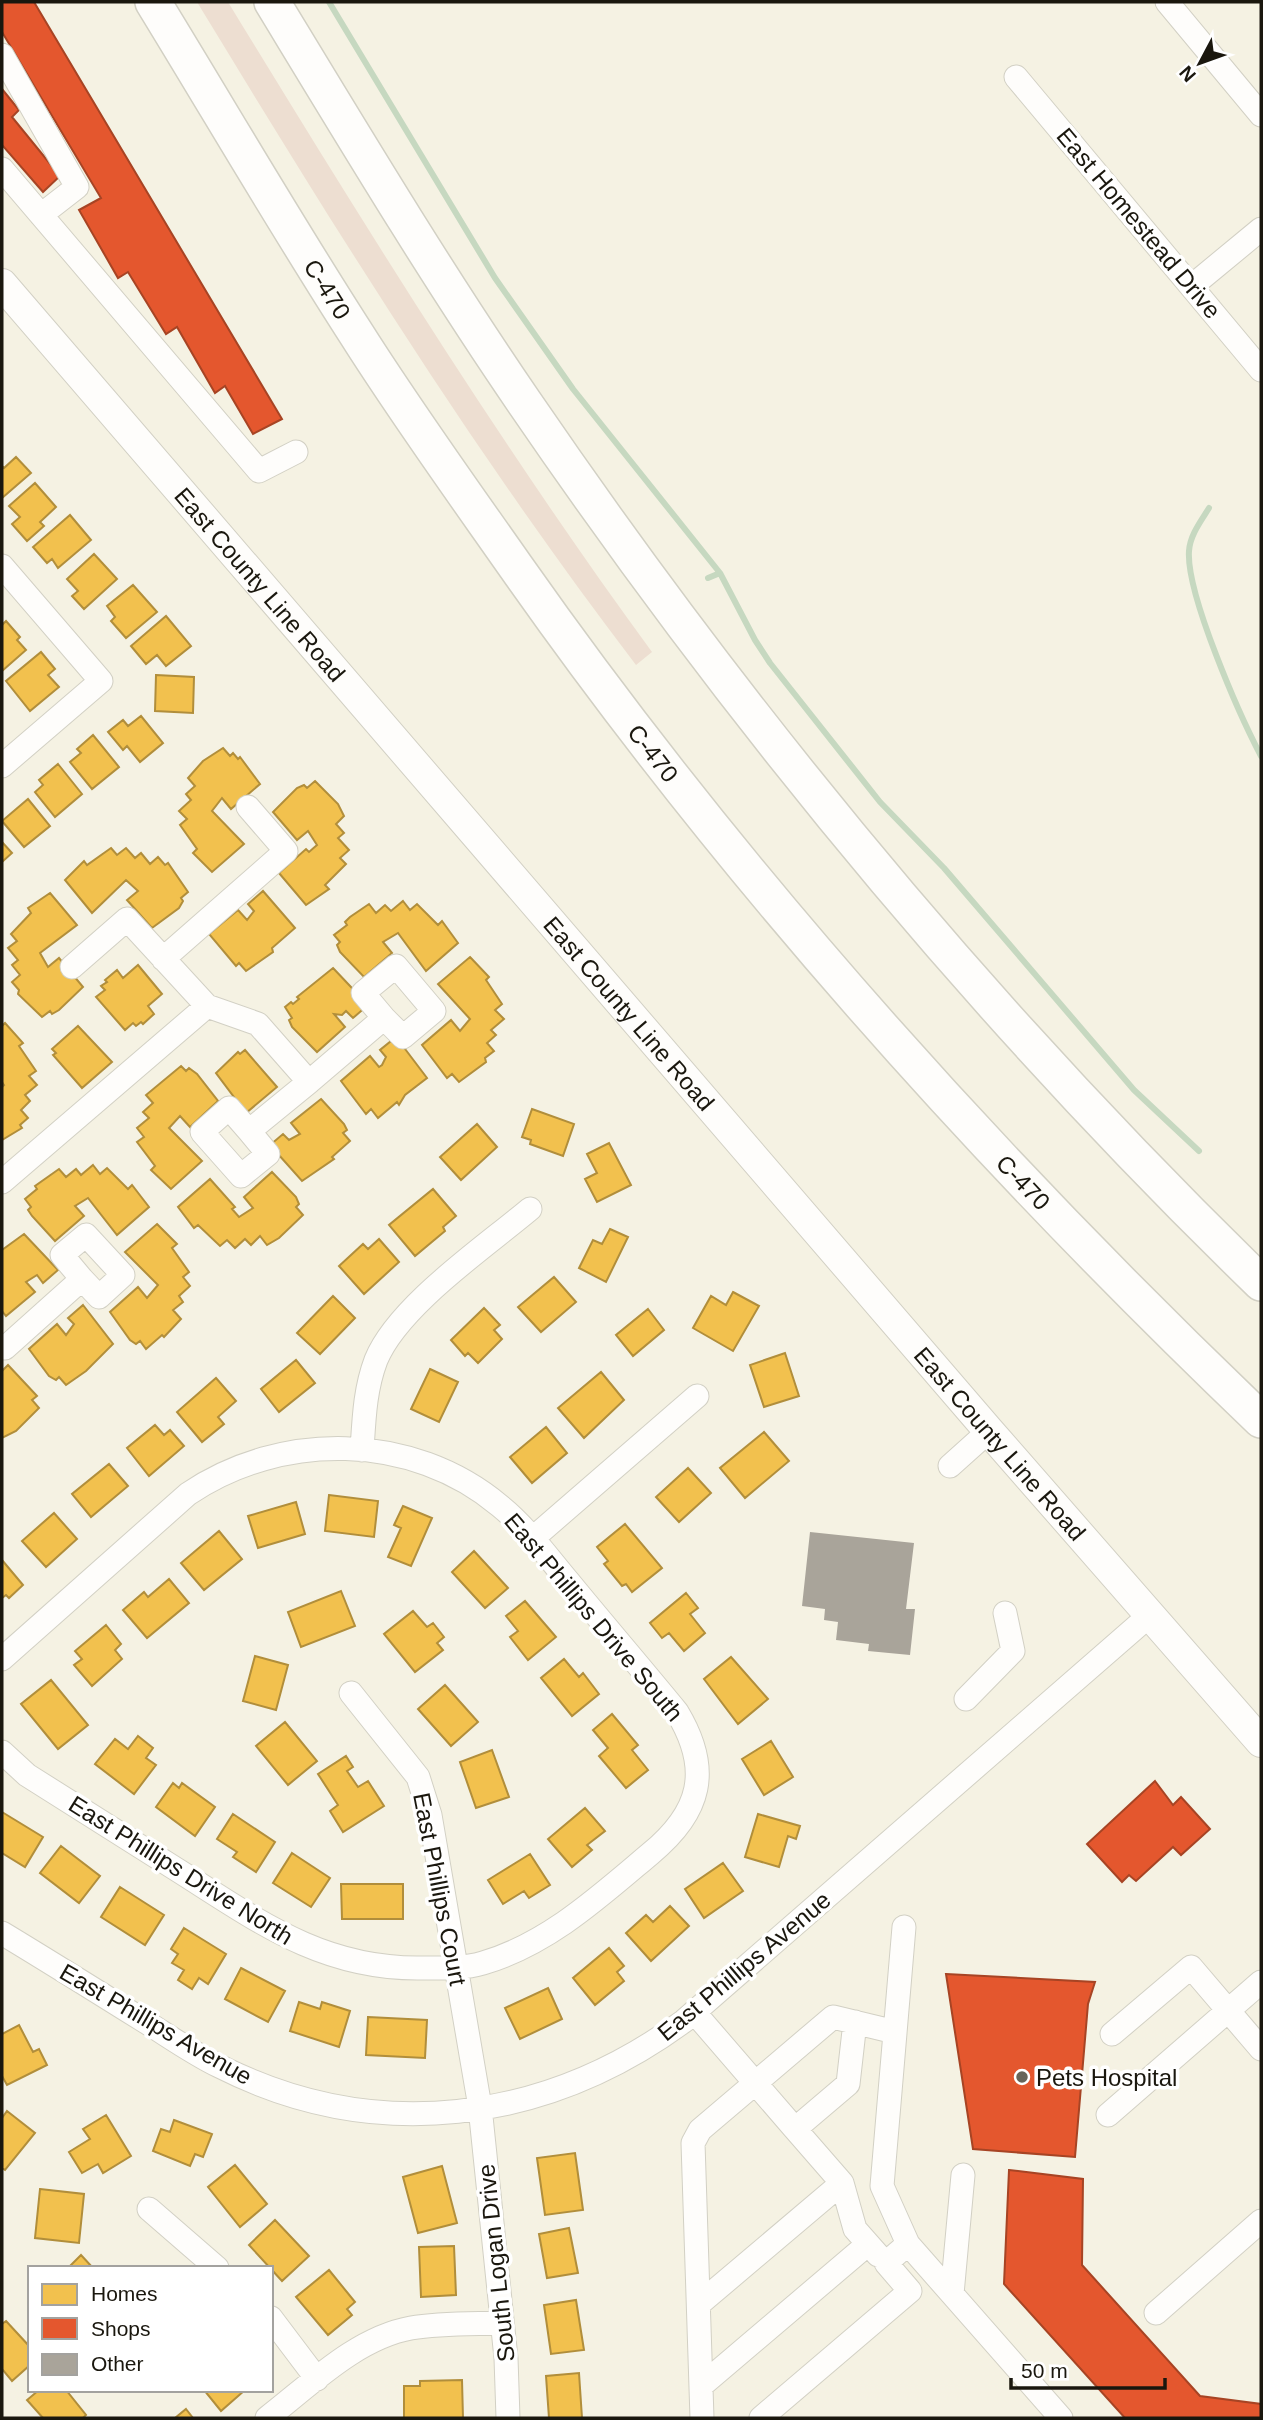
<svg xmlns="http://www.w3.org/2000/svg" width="1263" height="2420" font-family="Helvetica,sans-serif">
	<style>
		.green { fill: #edded1 }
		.homes { fill: #f2c14e; stroke: #b18e3b; stroke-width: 2 }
		.shops { fill: #e4572e; stroke: #a74424; stroke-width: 2 }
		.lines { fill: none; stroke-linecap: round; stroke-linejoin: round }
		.stream { stroke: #c6d8c0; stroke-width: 6 }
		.building { fill: #a9a49a }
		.minor-casing { stroke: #d2d0c4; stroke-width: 25 }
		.major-casing { stroke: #d2d0c4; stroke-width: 32 }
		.highway-casing { stroke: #d2d0c4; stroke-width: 38 }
		.minor { stroke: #fefdfb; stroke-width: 23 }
		.major { stroke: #fefdfb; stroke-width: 30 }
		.highway { stroke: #fefdfb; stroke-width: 35 }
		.poi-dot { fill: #676459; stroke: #fff; stroke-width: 2.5 }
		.labels { text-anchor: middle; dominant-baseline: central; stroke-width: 7; stroke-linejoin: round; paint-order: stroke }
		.street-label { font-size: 24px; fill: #1a170e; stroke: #fff }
		.poi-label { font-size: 24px; fill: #1a170e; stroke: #fff; text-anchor: start }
	</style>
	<rect width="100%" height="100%" fill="#f5f2e3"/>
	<path class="green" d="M197,2H228C363,223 499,443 652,652L636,665C474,453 335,229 197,2Z"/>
	<path class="homes" d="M16,457L31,473L2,498V466L4,468Z
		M35,483L56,507L40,522L44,526L27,541L12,524L20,517L9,506Z
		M70,515L91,540L58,568L52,559L47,563L33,547Z
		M94,554L117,579L84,609L72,596L78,591L67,579Z
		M133,585L157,612L126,638L111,621L115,617L107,606Z
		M166,616L191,646L166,666L157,655L146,664L131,646Z
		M6,621L20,637L17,640L26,650L2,671V625Z
		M41,652L55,669L48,675L59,687L30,711L6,681Z
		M156,675L194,677L193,713L155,711Z
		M141,716L163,743L140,762L127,746L123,750L108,732L123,720L128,726Z
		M93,735L119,767L92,789L70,762L81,753L77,749Z
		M223,748L230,756L233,753L238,759L240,757L260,784L231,809L222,798L212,811L244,844L212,872L193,853L197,849L180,825L187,819L179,811L191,800L186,794L195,786L188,778L203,761Z
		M58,764L82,794L55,817L35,792L43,785L39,780Z
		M315,781L338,804L344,816L336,824L344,833L338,838L349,850L340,858L346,864L325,885L329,889L306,905L279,873L306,849L309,852L317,845L308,831L297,840L273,812L297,788L304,785L307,788Z
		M28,799L50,826L24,847L2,821Z
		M2,842L12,853L2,862Z
		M111,848L117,855L126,848L135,858L141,853L150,864L158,857L165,865L168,863L188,892L181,898L183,901L179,908L152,928L127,900L138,891L126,880L92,913L65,880L84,861L87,865Z
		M263,891L295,928L272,948L273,952L246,971L239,963L236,966L209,934L238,910L247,920L254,911L248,904Z
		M50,893L77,925L40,953L48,967L59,958L83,987L59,1010L52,1014L50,1011L42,1017L18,994L19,990L12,982L20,975L12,965L18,960L8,948L17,941L11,934L31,913L28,908Z
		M403,901L410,910L417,904L438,925L442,921L458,943L426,971L398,933L383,942L392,953L364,977L340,952L337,945L340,942L334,935L347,925L345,922L350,917L369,904L376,913L385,905L391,911Z
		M470,957L489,977L486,980L502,1004L495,1010L504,1019L491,1030L496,1035L487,1043L494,1051L485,1058L486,1062L459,1082L452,1074L447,1078L422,1045L451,1020L460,1031L470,1019L438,984Z
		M138,965L162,994L148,1006L154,1014L143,1024L141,1022L136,1026L133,1023L125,1030L96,997L105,990L101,986L107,982L105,980L117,970L123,978Z
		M333,968L368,1005L353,1018L346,1011L342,1015L334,1014L345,1027L317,1052L292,1027L289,1020L292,1018L285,1007L291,1002L293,1004L299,999L297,997Z
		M5,1023L23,1043L19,1046L36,1071L29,1076L37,1085L25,1095L30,1101L21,1110L28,1118L20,1125L22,1128L2,1140V1087L4,1085L2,1082V1026Z
		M78,1026L112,1062L82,1088L53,1055L56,1053L52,1049Z
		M396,1037L427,1078L405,1095L399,1105L397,1102L378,1118L371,1109L366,1114L341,1081L370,1056L379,1067L382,1065L386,1057L380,1050Z
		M245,1050L277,1087L246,1113L216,1073L238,1052L240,1054Z
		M181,1066L186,1071L189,1068L197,1074L218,1101L190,1127L180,1116L169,1128L202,1161L171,1189L151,1170L155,1166L137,1142L144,1137L137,1128L149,1118L143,1112L153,1103L146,1095Z
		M321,1099L344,1124L347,1130L343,1133L350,1141L332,1157L334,1159L302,1181L270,1145L283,1134L289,1140L300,1134L291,1123Z
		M532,1109L574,1124L563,1156L530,1144L531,1140L522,1137Z
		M477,1124L497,1147L461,1180L440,1157Z
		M609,1143L631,1185L597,1202L585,1179L597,1173L587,1154Z
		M93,1165L100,1174L107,1168L128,1189L132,1185L149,1207L117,1235L88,1198L75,1206L84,1216L55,1241L32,1216L28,1210L31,1207L25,1199L37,1189L35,1186L59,1169L66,1177L76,1169L81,1175Z
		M272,1172L296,1197L299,1204L296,1207L303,1215L279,1238L267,1245L260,1236L251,1245L245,1239L235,1248L227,1240L220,1246L198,1225L194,1228L178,1207L210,1179L235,1207L232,1209L239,1217L253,1208L244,1197Z
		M433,1189L456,1216L443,1227L445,1231L415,1256L389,1225Z
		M157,1224L177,1244L172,1248L189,1272L183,1277L190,1286L179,1296L183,1302L173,1310L181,1319L164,1337L162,1335L146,1349L140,1341L136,1344L130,1340L110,1312L138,1287L147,1298L158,1285L125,1252Z
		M610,1229L628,1237L606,1282L579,1268L593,1240L602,1244Z
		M24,1234L58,1270L43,1283L37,1275L26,1282L35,1292L6,1316L2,1311V1250Z
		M379,1239L399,1262L364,1294L339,1266L363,1244L368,1249Z
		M554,1277L576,1302L541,1332L518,1307Z
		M733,1292L759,1306L733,1351L693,1328L711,1296L726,1305Z
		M333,1296L355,1318L320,1354L297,1333Z
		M83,1305L113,1344L86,1371L66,1385L59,1377L56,1380L49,1376L29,1349L57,1324L66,1335L74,1324L68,1318Z
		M484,1308L500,1325L494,1330L502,1339L478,1363L468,1353L465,1356L451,1340Z
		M648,1309L664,1330L633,1356L616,1335Z
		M785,1353L799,1396L764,1407L750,1365Z
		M296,1360L315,1383L279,1412L261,1389Z
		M8,1365L37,1396L32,1400L39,1408L16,1431L2,1438V1371Z
		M430,1369L458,1382L439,1422L411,1409Z
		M601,1372L624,1400L584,1438L558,1408Z
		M216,1378L236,1401L218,1417L224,1424L202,1442L177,1412Z
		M155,1425L164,1435L170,1430L184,1446L149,1476L127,1448Z
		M546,1427L567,1453L532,1483L510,1457Z
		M764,1432L789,1461L745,1498L720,1468Z
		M109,1464L128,1486L91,1517L72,1494Z
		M688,1468L711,1493L679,1522L656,1497Z
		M329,1495L378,1501L374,1537L325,1531Z
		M296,1502L305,1534L258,1548L248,1516Z
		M403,1506L432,1518L411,1566L388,1557L401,1528L394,1525Z
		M54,1513L77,1539L46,1567L22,1541Z
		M625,1524L662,1568L632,1592L626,1584L622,1586L604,1564L608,1561L597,1547Z
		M219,1531L242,1559L204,1590L181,1563Z
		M474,1551L508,1588L485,1608L452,1572Z
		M2,1560L23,1585L9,1598L6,1595L2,1598Z
		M169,1579L189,1603L147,1638L123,1610L144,1592L148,1597Z
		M341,1591L355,1626L301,1647L288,1612Z
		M686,1593L698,1608L690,1614L705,1633L684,1651L669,1633L662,1638L650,1623Z
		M525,1601L556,1637L528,1660L510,1637L518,1631L506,1616Z
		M413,1611L427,1627L433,1623L444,1637L437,1643L443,1650L415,1672L384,1634Z
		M106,1625L121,1644L115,1650L122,1659L92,1686L74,1665L82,1659L75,1651Z
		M255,1656L288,1665L276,1710L243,1701Z
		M731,1657L768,1699L738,1724L704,1679Z
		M564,1659L579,1677L583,1673L599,1694L572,1716L541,1678Z
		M51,1680L88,1725L58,1749L21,1704Z
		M445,1685L478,1722L451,1746L418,1709Z
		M612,1714L638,1745L632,1750L648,1770L626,1788L599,1756L608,1748L593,1730Z
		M285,1722L317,1761L288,1785L256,1746Z
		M138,1736L153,1748L146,1758L156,1765L134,1794L95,1764L115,1739L128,1749Z
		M771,1741L793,1777L764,1795L742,1759Z
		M492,1750L509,1797L476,1808L460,1762Z
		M346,1756L353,1767L347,1771L358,1787L368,1781L384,1806L343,1832L330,1811L338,1805L318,1774Z
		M173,1783L179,1788L182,1783L215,1807L195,1836L156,1807Z
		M585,1808L605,1831L587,1845L592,1850L572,1867L548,1839Z
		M2,1812L43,1837L25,1867L2,1853Z
		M233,1814L275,1842L256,1872L233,1857L237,1852L217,1839Z
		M758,1814L800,1826L796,1839L788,1836L779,1867L745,1857Z
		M61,1846L100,1876L79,1903L40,1873Z
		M292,1853L330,1878L311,1907L273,1883Z
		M530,1854L550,1885L529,1898L524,1891L503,1904L488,1880Z
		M723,1863L743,1891L704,1918L685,1889Z
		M341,1884H403V1919H342Z
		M120,1887L164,1915L145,1945L101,1917Z
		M670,1906L689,1926L651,1961L626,1933L646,1915L653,1922Z
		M184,1928L226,1954L208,1984L199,1978L192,1989L178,1980L184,1970L172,1963L178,1954L171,1949Z
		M609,1948L624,1966L617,1972L624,1981L595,2005L573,1978Z
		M241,1968L285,1991L268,2022L225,1999Z
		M548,1988L562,2019L520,2039L505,2008Z
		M299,2002L320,2009L322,2002L350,2011L339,2047L290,2031Z
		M368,2017L427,2020L425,2058L366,2055Z
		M19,2025L33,2052L39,2049L47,2065L7,2085L2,2076V2034Z
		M7,2111L35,2133L5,2170L2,2168V2118Z
		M106,2115L131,2156L103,2173L98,2164L82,2173L69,2152L90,2139L83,2129Z
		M174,2120L212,2134L203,2157L195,2154L190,2166L153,2151L161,2129L170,2132Z
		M575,2153L583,2210L545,2215L537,2158Z
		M235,2165L267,2204L240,2227L208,2187Z
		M442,2166L457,2223L418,2233L403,2177Z
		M40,2189L84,2194L79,2243L35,2238Z
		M275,2220L309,2256L282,2281L249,2245Z
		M569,2228L578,2273L547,2278L539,2234Z
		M454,2246L456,2295L421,2297L419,2247Z
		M81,2255L93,2268H68Z
		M329,2270L355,2302L347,2309L352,2315L328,2335L296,2297Z
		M576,2300L584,2350L551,2354L544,2305Z
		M6,2321L30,2347V2365L12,2381L2,2369V2324Z
		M579,2373L582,2418H549L546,2376Z
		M462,2380L463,2418H404V2386H420V2381Z
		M39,2390H66L86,2415L83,2418H43L27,2400Z
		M204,2390H245L221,2411Z
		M186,2409L193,2418H175Z"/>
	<path class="shops" d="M2,2H34L282,419L253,434L225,386L215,393L177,327L166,334L128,272L118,278L79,210L101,198L2,32Z
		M2,89L19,110L12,117L60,176L43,192L2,145Z
		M1155,1781L1173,1805L1181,1797L1210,1829L1181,1855L1173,1847L1136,1881L1129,1875L1122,1882L1087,1844Z
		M946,1974L1095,1982L1088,2004L1075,2157L973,2149Z
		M1009,2170L1083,2179L1082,2265L1200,2396L1261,2404V2418H1125L1004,2284Z"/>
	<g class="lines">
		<path class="stream" d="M329,2L495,278L573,389L720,573L755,640L770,663L880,802L944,868L1134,1090L1199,1151
			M1209,508C1201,521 1190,535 1189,551C1186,594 1240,716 1261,756
			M708,578L720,573"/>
	</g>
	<path class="building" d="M810,1532L914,1543L906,1609H915L910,1655L868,1651L869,1644L836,1640L838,1622L824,1620L825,1609L802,1606Z"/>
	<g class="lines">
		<defs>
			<path id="minor" d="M1167,2L1261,115
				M2,55L77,187L41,215
				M1016,77L1261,370
				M2,169L259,471L296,452
				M1192,286L1261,229
				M2,566L101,681L2,766
				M163,959L286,851L248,807
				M72,967L127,919L207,1006L258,1024L309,1082L249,1131L229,1108L202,1132L241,1176L268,1154L249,1131
				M309,1082L384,1018L363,993L396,966L434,1011L403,1037L384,1018
				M2,1182L207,1006
				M5,1348L82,1279L62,1255L86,1235L123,1275L99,1297L82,1279
				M362,1450C364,1418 365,1389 376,1360C398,1306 485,1247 530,1209
				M950,1466L989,1431
				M532,1539L697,1396
				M2,1659L188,1494C281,1431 412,1432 500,1506C526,1527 547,1556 568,1581C604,1625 641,1668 677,1712C712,1770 701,1812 650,1854C599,1897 548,1944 483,1963C463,1969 440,1968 420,1968C322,1969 258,1921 179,1871C128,1839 77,1807 27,1775L2,1752
				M351,1693L418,1777L430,1815L480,2107L506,2358L508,2418
				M966,1699L1013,1651L1005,1613
				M904,1927L882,2186L908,2244L1061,2418
				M2,1933C50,1962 98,1992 146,2022C170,2037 194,2054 219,2066C375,2145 545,2123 684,2021L1150,1615
				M694,2012L795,2129L848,2084L855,2022
				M1112,2034L1191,1967L1261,2049
				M1108,2115L1261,1982
				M795,2129L842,2183L855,2229L878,2255
				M149,2209L217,2268
				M952,2294L963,2175
				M699,2304L842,2183
				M1156,2313L1261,2221
				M271,2318L317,2379
				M701,2386L868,2244
				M267,2418C310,2385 356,2338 411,2328C440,2323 472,2324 502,2323
				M702,2418L693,2143L700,2130L833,2017L895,2032
				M761,2418L910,2291L886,2263L908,2244"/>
			<g id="major">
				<path id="s1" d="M2,284L989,1431L1261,1742"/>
			</g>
			<g id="highway">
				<path id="s2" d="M153,2C221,113 286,225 357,335C407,414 462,490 516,567C733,876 988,1159 1261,1420"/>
				<path d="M272,2C354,137 435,272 524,402C740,718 986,1016 1261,1283"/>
			</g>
		</defs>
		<use href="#minor" class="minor-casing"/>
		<use href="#major" class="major-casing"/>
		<use href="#highway" class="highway-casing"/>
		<use href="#minor" class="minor"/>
		<use href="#major" class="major"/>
		<use href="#highway" class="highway"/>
	</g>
	<circle class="poi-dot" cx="1022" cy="2077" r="7"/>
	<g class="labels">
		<g class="street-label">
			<text transform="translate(1139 223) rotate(50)">East Homestead Drive</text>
			<text stroke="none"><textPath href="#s2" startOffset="336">C-470</textPath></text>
			<text stroke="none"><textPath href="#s1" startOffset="396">East County Line Road</textPath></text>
			<text stroke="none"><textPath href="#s2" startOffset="903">C-470</textPath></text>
			<text stroke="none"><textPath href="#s1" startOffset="962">East County Line Road</textPath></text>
			<text stroke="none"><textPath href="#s2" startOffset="1470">C-470</textPath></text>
			<text stroke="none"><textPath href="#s1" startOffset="1530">East County Line Road</textPath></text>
			<text transform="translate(594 1617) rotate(50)">East Phillips Drive South</text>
			<text transform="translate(181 1870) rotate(32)">East Phillips Drive North</text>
			<text transform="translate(440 1889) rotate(79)">East Phillips Court</text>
			<text transform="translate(744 1966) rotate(-40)">East Phillips Avenue</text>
			<text transform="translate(156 2024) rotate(30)">East Phillips Avenue</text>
			<text transform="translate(496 2263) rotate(-96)">South Logan Drive</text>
		</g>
		<g class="poi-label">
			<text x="1036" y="2077">Pets Hospital</text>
		</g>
	</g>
	<rect width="1263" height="2420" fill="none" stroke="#1a170e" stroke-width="7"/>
	<rect x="28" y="2266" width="245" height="126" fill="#ffffff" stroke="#a3a29f" stroke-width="2"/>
	<rect x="42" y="2284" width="35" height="21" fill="#f2c14e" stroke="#a3a29f" stroke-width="2"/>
	<text x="91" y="2301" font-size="21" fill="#1a170e">Homes</text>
	<rect x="42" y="2318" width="35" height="21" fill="#e4572e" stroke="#a3a29f" stroke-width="2"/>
	<text x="91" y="2336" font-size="21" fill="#1a170e">Shops</text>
	<rect x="42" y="2354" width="35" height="21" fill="#a9a49a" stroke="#a3a29f" stroke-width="2"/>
	<text x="91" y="2371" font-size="21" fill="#1a170e">Other</text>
	<g transform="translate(1200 63) rotate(229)" stroke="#ffffff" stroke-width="5" paint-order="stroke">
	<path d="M0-5L12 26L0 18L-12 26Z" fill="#1a170e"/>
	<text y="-10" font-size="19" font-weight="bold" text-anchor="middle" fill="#1a170e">N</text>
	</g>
	<path d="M1011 2378v10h154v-10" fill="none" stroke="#1a170e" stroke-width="3.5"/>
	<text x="1021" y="2378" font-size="21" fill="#1a170e" stroke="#ffffff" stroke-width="5" paint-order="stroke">50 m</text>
</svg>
